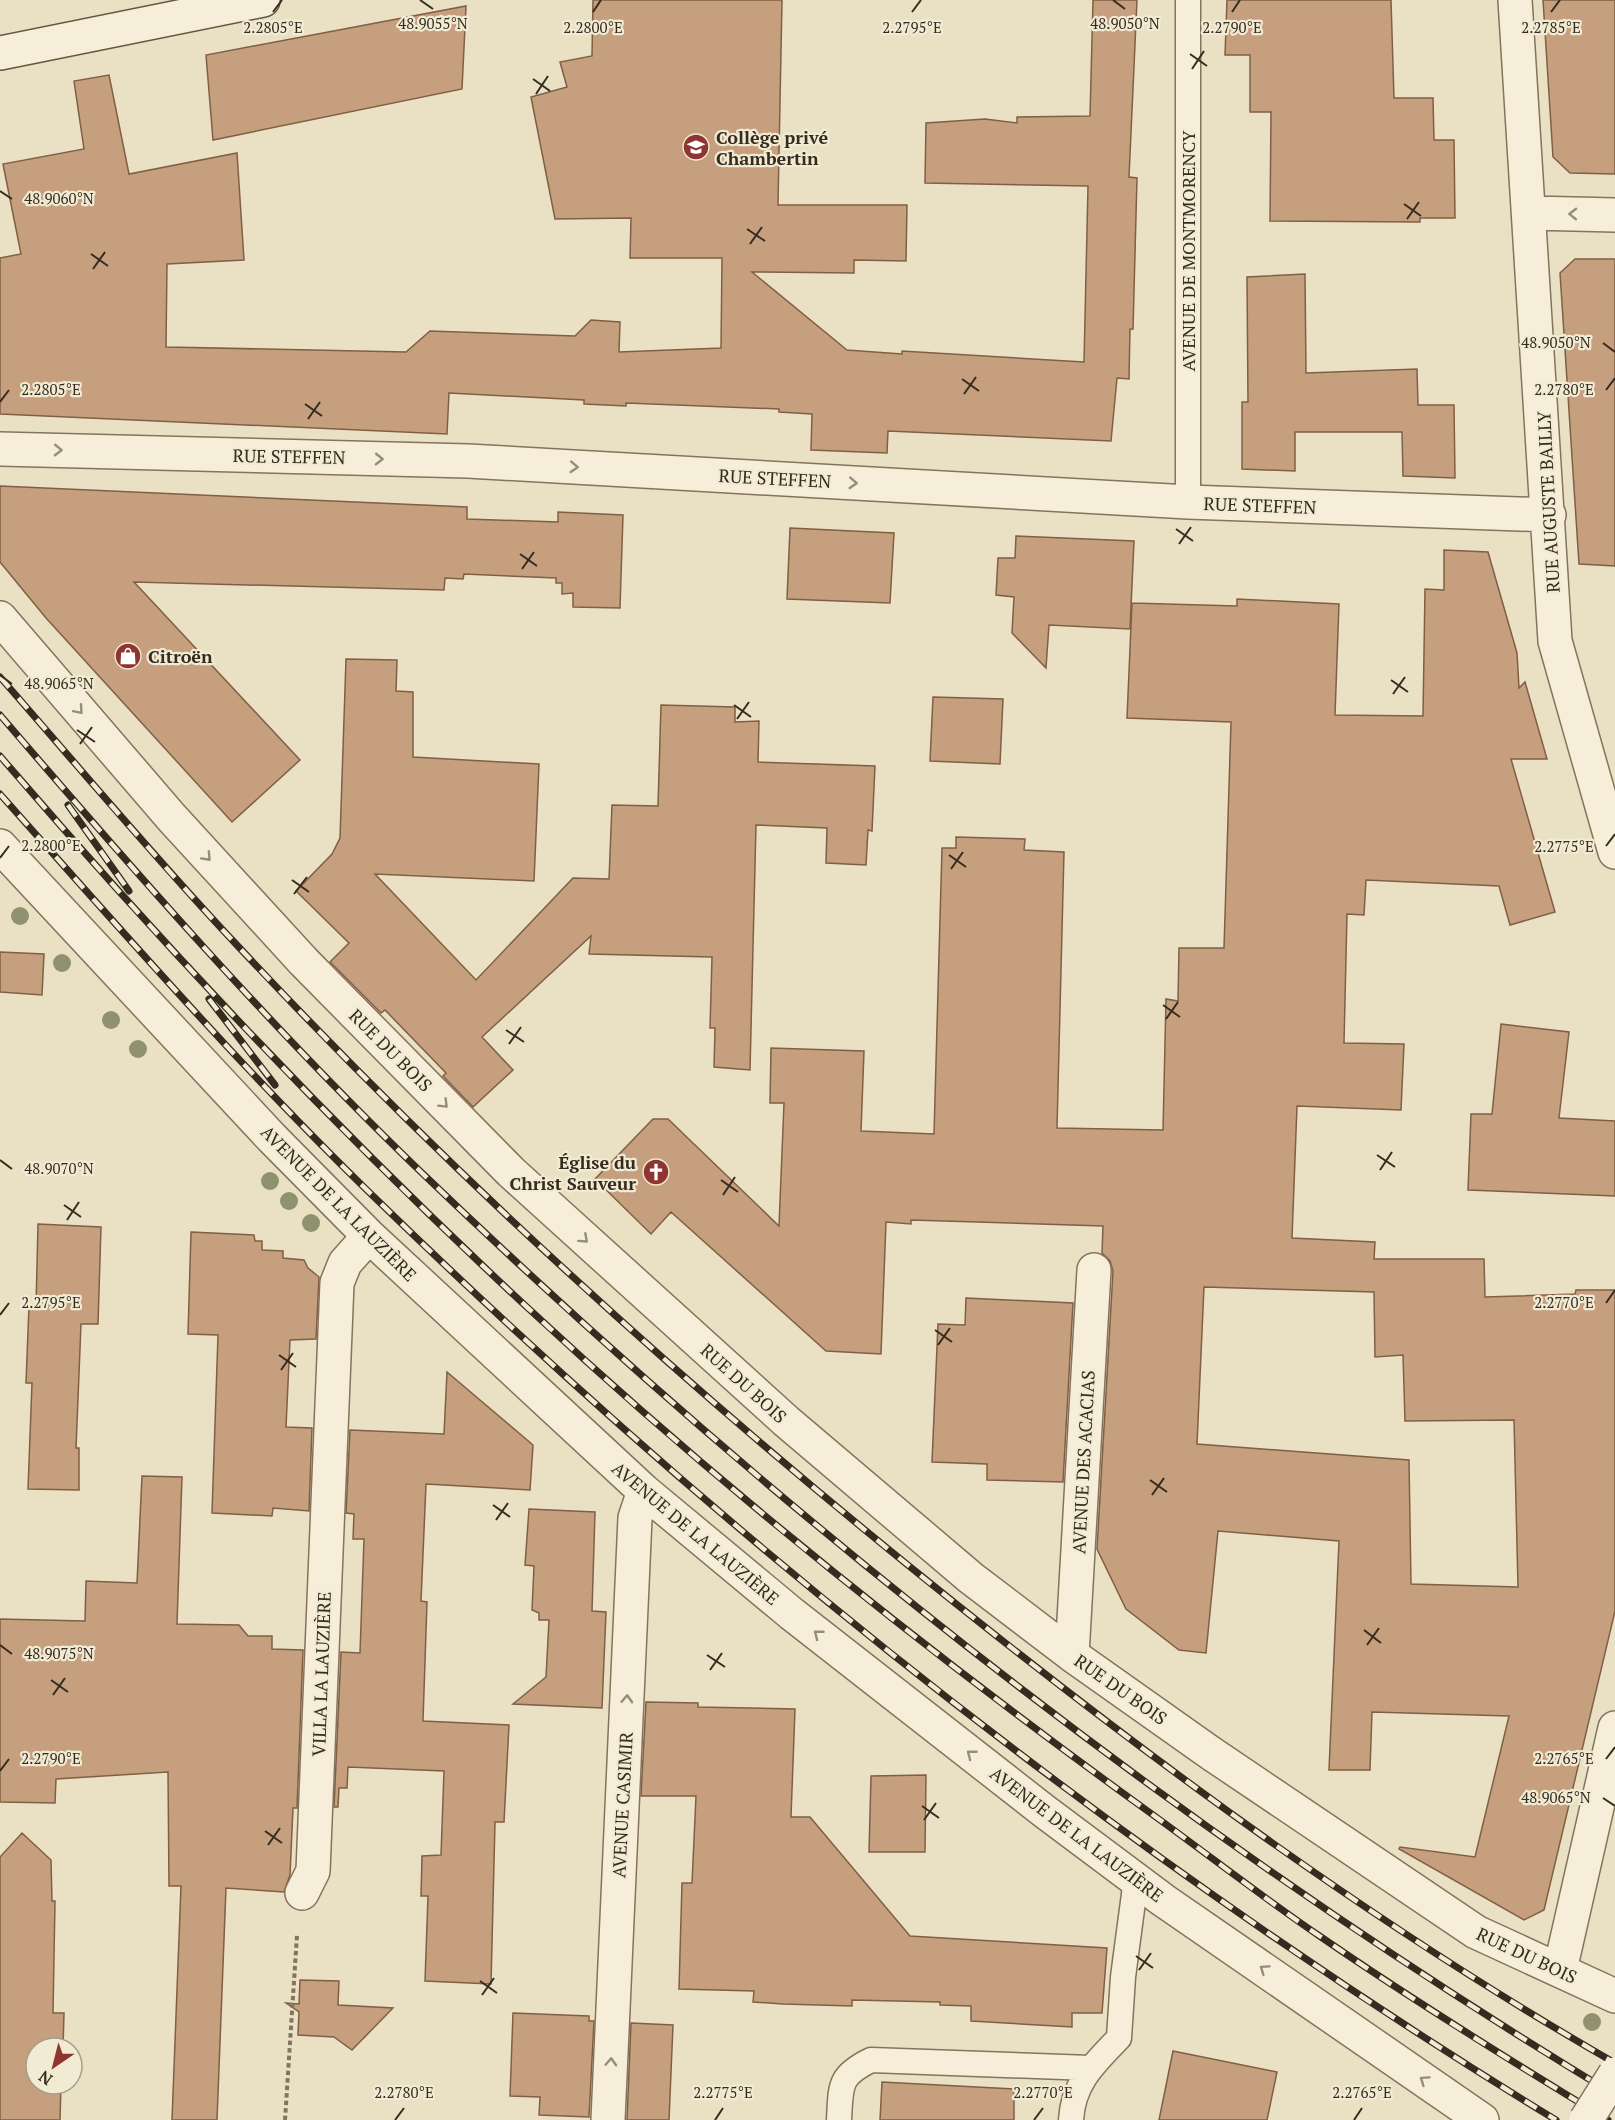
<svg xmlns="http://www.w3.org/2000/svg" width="1615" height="2120" font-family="'PT Serif',serif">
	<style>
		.building { fill: #c59f7e; stroke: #815f45; stroke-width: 1.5; fill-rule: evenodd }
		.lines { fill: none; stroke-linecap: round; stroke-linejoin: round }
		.lane-casing { stroke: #84735d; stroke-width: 27 }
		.street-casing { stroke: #84735d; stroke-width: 36 }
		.secondary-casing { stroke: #665540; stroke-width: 36 }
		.path { stroke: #84735d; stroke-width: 4; stroke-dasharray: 4.5 3; stroke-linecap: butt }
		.lane { stroke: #f6eed8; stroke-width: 24 }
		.street { stroke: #f6eed8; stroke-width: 33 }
		.secondary { stroke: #f6eed8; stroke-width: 33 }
		.rail-casing { stroke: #352b1f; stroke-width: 7 }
		.rail { stroke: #f2ebd4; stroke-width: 4.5; stroke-dasharray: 14; stroke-linecap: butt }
		.street-bridge-casing { stroke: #84735d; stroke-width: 36; stroke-linecap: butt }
		.street-bridge { stroke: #f6eed8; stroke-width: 33 }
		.tree { fill: #8f916f }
		.oneway { stroke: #968c7c }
		.ticks { fill: none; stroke: #352b1f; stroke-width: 2 }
		.labels { text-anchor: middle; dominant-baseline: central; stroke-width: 4.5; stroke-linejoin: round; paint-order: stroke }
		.poi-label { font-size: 18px; font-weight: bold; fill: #352b1f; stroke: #f2ebd4; text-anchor: start }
		.street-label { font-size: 18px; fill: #352b1f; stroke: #f2ebd4 }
		.ticks-label { font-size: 15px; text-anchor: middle; fill: #352b1f; stroke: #f2ebd4; stroke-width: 4.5; stroke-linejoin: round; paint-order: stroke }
	</style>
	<rect width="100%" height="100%" fill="#eae1c5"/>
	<path class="building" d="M593,0H782L778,205H907L906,261L854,260V273L752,272L847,350L902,354V351L1084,362L1088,186L925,183L926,123L985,119L1017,123V117L1090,116L1093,0H1137L1129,177L1137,178L1133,329H1130L1129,379L1117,378L1111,441L888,431L887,453L811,450L812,414L779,412V409L626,403V406L584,404V400L449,393L447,434L0,414V258L21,254L3,164L84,149L74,81L109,75L129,174L237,153L244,260L167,264L166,347L406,352L430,331L575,336L591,320L620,322L619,352L721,348L722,258H630L631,218L555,219L531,97L567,87L560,62L592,56Z
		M1227,0H1391L1394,98H1433L1434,140H1454L1455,218H1420V222L1270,221L1271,112H1250V55H1225Z
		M1543,0H1615V174L1570,173L1553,157Z
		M466,6L462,89L213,140L206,55Z
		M1575,259H1615V566L1579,564L1560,273Z
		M1305,274L1306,373L1417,369L1418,405H1454L1455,478L1403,476L1402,432H1295V471L1242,469V402H1248L1247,277Z
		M0,486L467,507V519L558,522V512L623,515L620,608L573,607V593L562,594V583H556V578L464,574L463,579L445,578L444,590L134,582L300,760L232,822L46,618L0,562Z
		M790,528L894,533L890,603L787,599Z
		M1016,536L1134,541L1130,629L1049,625L1046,668L1012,633L1014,597L996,595L998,558H1015Z
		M1444,550L1488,552L1517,653L1519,688L1525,682L1547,759H1511L1555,912L1510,925L1499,886L1366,880L1364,915L1347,914L1344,1043L1404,1044L1401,1110L1297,1106L1292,1238L1375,1242L1374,1259H1484L1485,1297L1575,1294L1576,1290H1615V1611L1544,1910L1524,1920L1399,1849L1400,1847L1475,1857L1509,1716L1372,1712L1370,1770H1329L1339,1541L1218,1531L1206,1653L1179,1650L1126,1609L1097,1549L1113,1271L1110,1261L1102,1253L1103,1226L911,1220V1224L886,1222L881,1354L826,1351L671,1212L651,1234L595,1179L653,1119H668L779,1226L784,1103H770L771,1048L864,1051L861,1131L934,1134L942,848H956V837L1025,839L1024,850L1064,852L1057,1128L1163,1130L1166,999L1178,1001L1179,948H1224L1231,722L1127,718L1132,603L1237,606V599L1339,604L1335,715L1423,716L1425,589L1444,590ZM1204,1287L1374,1292L1375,1357L1403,1355L1405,1421L1514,1420L1518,1587L1411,1584L1409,1460L1197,1444Z
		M346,659L397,660L396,691L413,692V757L539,764L534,881L375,874L476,980L573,878L609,879L612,805L658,806L661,705L735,707V722L759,721L758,762L875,766L872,831L868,830L866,865L826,863L827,828L756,825L750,1070L714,1067L715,1028H710L712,957L589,954L591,936L482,1037L513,1070L473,1107L443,1076L446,1073L385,1010L381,1013L330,962L349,943L296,891L332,854L340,838Z
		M933,697L1003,699L1000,764L930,761Z
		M0,952L44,954L42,995L0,992Z
		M1501,1024L1569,1032L1559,1118L1615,1121V1196L1468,1190L1471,1114H1492Z
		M38,1224L101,1227L98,1324H81L76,1448H79V1490L28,1489L32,1383H26L29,1305L36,1306Z
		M191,1232L254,1235L255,1241H262V1250L283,1251V1258L304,1260L308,1268L319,1277L316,1339L290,1340L286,1427L312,1428L309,1511L273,1508L272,1516L212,1513L218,1335L188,1334Z
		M966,1298L1073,1303L1063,1482L987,1480V1464L932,1462L938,1324L965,1325Z
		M447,1372L533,1445L530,1490L426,1484L421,1601L427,1602L423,1721L509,1725L504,1822H495L491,1984L425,1981L428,1896H421L422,1856L441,1855L444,1771L348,1767L347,1788H339L338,1807H334L341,1652L360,1653L364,1539H353L354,1514L346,1513L350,1430L444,1434Z
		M142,1476L182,1477L177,1624L239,1625L248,1636H272V1649L303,1650L297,1808H293L290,1875L284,1892L226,1888L217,2120H172L181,1886H169L168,1772L56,1779L55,1803L0,1802V1619L85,1621L86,1581L137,1583Z
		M529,1509L595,1512L592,1611L606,1612L602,1708L513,1704L546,1677L549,1620H539V1613L532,1610L534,1566L525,1565Z
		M646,1702L698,1703V1707L795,1709L791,1817H810L910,1936L1107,1948L1102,2013H1072V2027L971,2021V2006L940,2005V2002L852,2000V2006L783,2004L753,2002L754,1991L679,1989L682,1883H692L696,1796H641Z
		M926,1775L925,1852H869L871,1776Z
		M22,1833L51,1860L52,1901H55L53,2013H64L63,2048H36V2084H61L60,2120H0V1857Z
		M300,1980L339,1981L338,2005L393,2008L352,2050L334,2037L298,2035L299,2012L286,2003L299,2004Z
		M513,2013L589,2016V2021H594L589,2117L539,2115L540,2097L510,2096Z
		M631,2023L673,2025L669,2120H627Z
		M1173,2051L1277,2072L1267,2120H1159Z
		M882,2082L1014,2089V2120H880Z"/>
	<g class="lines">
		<defs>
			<path id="lane" d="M1188,502V0
				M839,2120C841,2086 838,2076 871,2060L1090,2068
				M1071,2120C1073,2083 1094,2064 1119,2038L1123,1977L1136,1879"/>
			<path id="street" d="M1515,0L1555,641L1615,852
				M1531,213L1615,215
				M0,449L468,461L1188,502L1549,515
				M0,618L172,818L304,962L511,1172L786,1421L971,1578L1072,1655L1212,1754L1476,1932L1615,1996
				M0,846L272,1138L369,1236L644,1491L792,1614L1044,1811L1163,1900L1482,2120
				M1072,1655L1094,1270
				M302,1893L313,1871L337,1283L345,1263L369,1236
				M1560,1970L1615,1728
				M608,2120L635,1518L644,1491"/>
			<path id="secondary" d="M0,53L263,0"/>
		</defs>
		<use href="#lane" class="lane-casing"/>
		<use href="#street" class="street-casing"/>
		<use href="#secondary" class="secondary-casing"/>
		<path class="path" d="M285,2120L297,1935"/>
		<use href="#lane" class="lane"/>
		<use href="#street" class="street"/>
		<use href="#secondary" class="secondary"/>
		<defs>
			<path id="rail" d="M0,677C78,766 154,857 235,943C456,1180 702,1401 955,1603C1164,1770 1383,1930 1615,2063
				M0,715C135,872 272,1029 421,1172C785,1521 1183,1834 1615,2095
				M0,756C166,949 342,1136 529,1309C724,1490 933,1656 1149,1812C1206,1853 1262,1897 1321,1937C1414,2001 1511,2061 1608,2120
				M0,794C121,930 241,1068 372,1195C732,1545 1127,1858 1556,2120
				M68,805L129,891
				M209,999L275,1085"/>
		</defs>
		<use href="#rail" class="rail-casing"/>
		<use href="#rail" class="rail"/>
		<defs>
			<path id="street-bridge" d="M1586,2120L1615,2074"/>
		</defs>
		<use href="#street-bridge" class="street-bridge-casing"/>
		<use href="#street-bridge" class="street-bridge"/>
	</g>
	<g class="tree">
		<circle cx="20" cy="916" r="9"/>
		<circle cx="62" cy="963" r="9"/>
		<circle cx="111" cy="1020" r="9"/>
		<circle cx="138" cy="1049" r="9"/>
		<circle cx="270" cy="1181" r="9"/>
		<circle cx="289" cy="1201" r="9"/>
		<circle cx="311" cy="1223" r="9"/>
		<circle cx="1592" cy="2022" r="9"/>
	</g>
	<defs><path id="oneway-chevron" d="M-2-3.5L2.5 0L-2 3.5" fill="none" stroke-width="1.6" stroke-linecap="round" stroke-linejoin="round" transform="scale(1.5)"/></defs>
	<g class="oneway">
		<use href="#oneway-chevron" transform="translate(1573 214) rotate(-179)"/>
		<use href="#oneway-chevron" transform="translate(58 450) rotate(1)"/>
		<use href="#oneway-chevron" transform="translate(379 459) rotate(1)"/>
		<use href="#oneway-chevron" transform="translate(574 467) rotate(3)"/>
		<use href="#oneway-chevron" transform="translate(853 483) rotate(3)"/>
		<use href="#oneway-chevron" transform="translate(79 710) rotate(49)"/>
		<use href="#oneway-chevron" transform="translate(207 857) rotate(47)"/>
		<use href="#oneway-chevron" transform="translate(444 1104) rotate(45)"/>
		<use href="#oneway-chevron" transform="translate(584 1239) rotate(42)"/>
		<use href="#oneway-chevron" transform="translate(818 1634) rotate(-142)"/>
		<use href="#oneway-chevron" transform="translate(627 1699) rotate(-87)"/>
		<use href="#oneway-chevron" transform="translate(971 1754) rotate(-142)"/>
		<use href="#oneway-chevron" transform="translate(1264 1969) rotate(-145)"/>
		<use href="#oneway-chevron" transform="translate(611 2062) rotate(-87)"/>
		<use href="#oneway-chevron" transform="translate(1424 2080) rotate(-145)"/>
	</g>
	<path class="ticks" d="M420,0L433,9M1113,0L1125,9M273,12L282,0M593,12L601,0M912,12L921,0M1232,12L1240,0M1551,12L1560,0M1190,54L1207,66M1192,69L1204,51M533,79L550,91M536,94L548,76M0,191L12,199M1404,204L1421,216M1407,219L1419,202M747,229L765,241M750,244L762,227M91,254L108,266M93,269L105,252M1603,343L1615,352M962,379L979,391M1606,390L1615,378M964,394L976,377M0,402L9,390M305,404L322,416M308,419L320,402M1176,529L1193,541M1179,544L1191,527M520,554L537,566M522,569L534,552M0,675L12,684M1391,680L1408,692M1393,694L1405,677M734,705L751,717M737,719L749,702M77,730L95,742M80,744L92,727M1606,846L1615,834M949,855L966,867M0,858L9,846M951,869L963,852M292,880L309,892M294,894L307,877M1163,1005L1180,1017M1166,1019L1178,1002M506,1030L524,1042M509,1044L521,1027M1377,1155L1395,1167M0,1160L12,1169M1380,1170L1392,1152M721,1180L738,1192M723,1195L735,1177M64,1205L81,1217M67,1220L79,1202M1606,1303L1615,1290M0,1315L9,1303M935,1330L952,1342M938,1345L950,1328M279,1355L296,1367M281,1370L293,1353M1150,1480L1167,1492M1152,1495L1164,1478M493,1505L510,1517M496,1520L508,1503M1364,1630L1381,1643M0,1645L12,1654M1367,1645L1379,1628M707,1655L725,1667M710,1670L722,1653M51,1680L68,1692M53,1695L65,1678M1606,1759L1615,1747M0,1771L9,1759M1603,1798L1615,1806M922,1806L939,1818M924,1820L936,1803M265,1831L282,1843M268,1845L280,1828M1136,1956L1153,1968M1139,1970L1151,1953M480,1981L497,1993M482,1995L494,1978M395,2120L404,2108M715,2120L723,2108M1034,2120L1043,2108M1354,2120L1362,2108"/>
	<defs>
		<symbol id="school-disc" viewBox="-11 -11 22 22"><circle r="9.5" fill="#8e3532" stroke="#f2ebd4"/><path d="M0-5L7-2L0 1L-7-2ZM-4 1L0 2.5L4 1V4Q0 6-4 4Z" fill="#fff"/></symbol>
		<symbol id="shop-disc" viewBox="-11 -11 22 22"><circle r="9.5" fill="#8e3532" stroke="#f2ebd4"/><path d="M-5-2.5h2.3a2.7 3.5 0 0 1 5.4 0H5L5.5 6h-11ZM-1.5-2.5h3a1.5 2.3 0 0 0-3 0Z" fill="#fff"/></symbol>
		<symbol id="church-disc" viewBox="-11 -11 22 22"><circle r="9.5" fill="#8e3532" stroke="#f2ebd4"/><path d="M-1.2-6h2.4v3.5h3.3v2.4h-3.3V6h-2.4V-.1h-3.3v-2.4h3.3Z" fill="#fff"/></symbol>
	</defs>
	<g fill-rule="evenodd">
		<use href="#school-disc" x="681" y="132" width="30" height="30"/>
		<use href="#shop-disc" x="113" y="641" width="30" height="30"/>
		<use href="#church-disc" x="641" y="1157" width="30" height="30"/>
	</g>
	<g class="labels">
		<g class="poi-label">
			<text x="716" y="137">Collège privé<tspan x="716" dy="21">Chambertin</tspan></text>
			<text x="148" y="656">Citroën</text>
			<text x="636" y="1162" text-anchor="end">Église du<tspan x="636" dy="21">Christ Sauveur</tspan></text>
		</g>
		<g class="street-label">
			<text transform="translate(1188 251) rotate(-90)">AVENUE DE MONTMORENCY</text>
			<text transform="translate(289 456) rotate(1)">RUE STEFFEN</text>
			<text transform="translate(775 478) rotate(3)">RUE STEFFEN</text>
			<text transform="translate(1548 502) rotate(-93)">RUE AUGUSTE BAILLY</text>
			<text transform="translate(1260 505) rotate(2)">RUE STEFFEN</text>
			<text transform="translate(391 1050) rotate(45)">RUE DU BOIS</text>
			<text transform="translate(339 1203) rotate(45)">AVENUE DE LA LAUZIÈRE</text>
			<text transform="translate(744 1383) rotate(42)">RUE DU BOIS</text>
			<text transform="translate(1083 1462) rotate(-87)">AVENUE DES ACACIAS</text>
			<text transform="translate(696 1533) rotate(40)">AVENUE DE LA LAUZIÈRE</text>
			<text transform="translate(321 1674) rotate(-88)">VILLA LA LAUZIÈRE</text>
			<text transform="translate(1121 1689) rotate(35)">RUE DU BOIS</text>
			<text transform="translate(622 1805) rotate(-87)">AVENUE CASIMIR</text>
			<text transform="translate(1077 1834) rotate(37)">AVENUE DE LA LAUZIÈRE</text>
			<text transform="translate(1527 1955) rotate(25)">RUE DU BOIS</text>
		</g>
	</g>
	<g class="ticks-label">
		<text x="1125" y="29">48.9050°N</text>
		<text x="433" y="29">48.9055°N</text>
		<text x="273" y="33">2.2805°E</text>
		<text x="593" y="33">2.2800°E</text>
		<text x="912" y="33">2.2795°E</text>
		<text x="1232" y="33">2.2790°E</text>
		<text x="1551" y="33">2.2785°E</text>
		<text x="59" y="204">48.9060°N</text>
		<text x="1556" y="348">48.9050°N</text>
		<text x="51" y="395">2.2805°E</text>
		<text x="1564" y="395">2.2780°E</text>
		<text x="59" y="689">48.9065°N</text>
		<text x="51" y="851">2.2800°E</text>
		<text x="1564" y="852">2.2775°E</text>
		<text x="59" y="1174">48.9070°N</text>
		<text x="51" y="1308">2.2795°E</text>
		<text x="1564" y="1308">2.2770°E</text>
		<text x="59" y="1659">48.9075°N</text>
		<text x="51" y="1764">2.2790°E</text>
		<text x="1564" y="1764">2.2765°E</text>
		<text x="1556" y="1803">48.9065°N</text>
		<text x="404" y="2098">2.2780°E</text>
		<text x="723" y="2098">2.2775°E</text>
		<text x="1043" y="2098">2.2770°E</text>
		<text x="1362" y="2098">2.2765°E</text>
	</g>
	<g transform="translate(54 2066) rotate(215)"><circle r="28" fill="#f2ebd4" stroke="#a69e8c" stroke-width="1.5"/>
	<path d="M0-4.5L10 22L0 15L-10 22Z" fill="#8e3532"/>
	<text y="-9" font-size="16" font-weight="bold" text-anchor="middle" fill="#352b1f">N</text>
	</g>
</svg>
